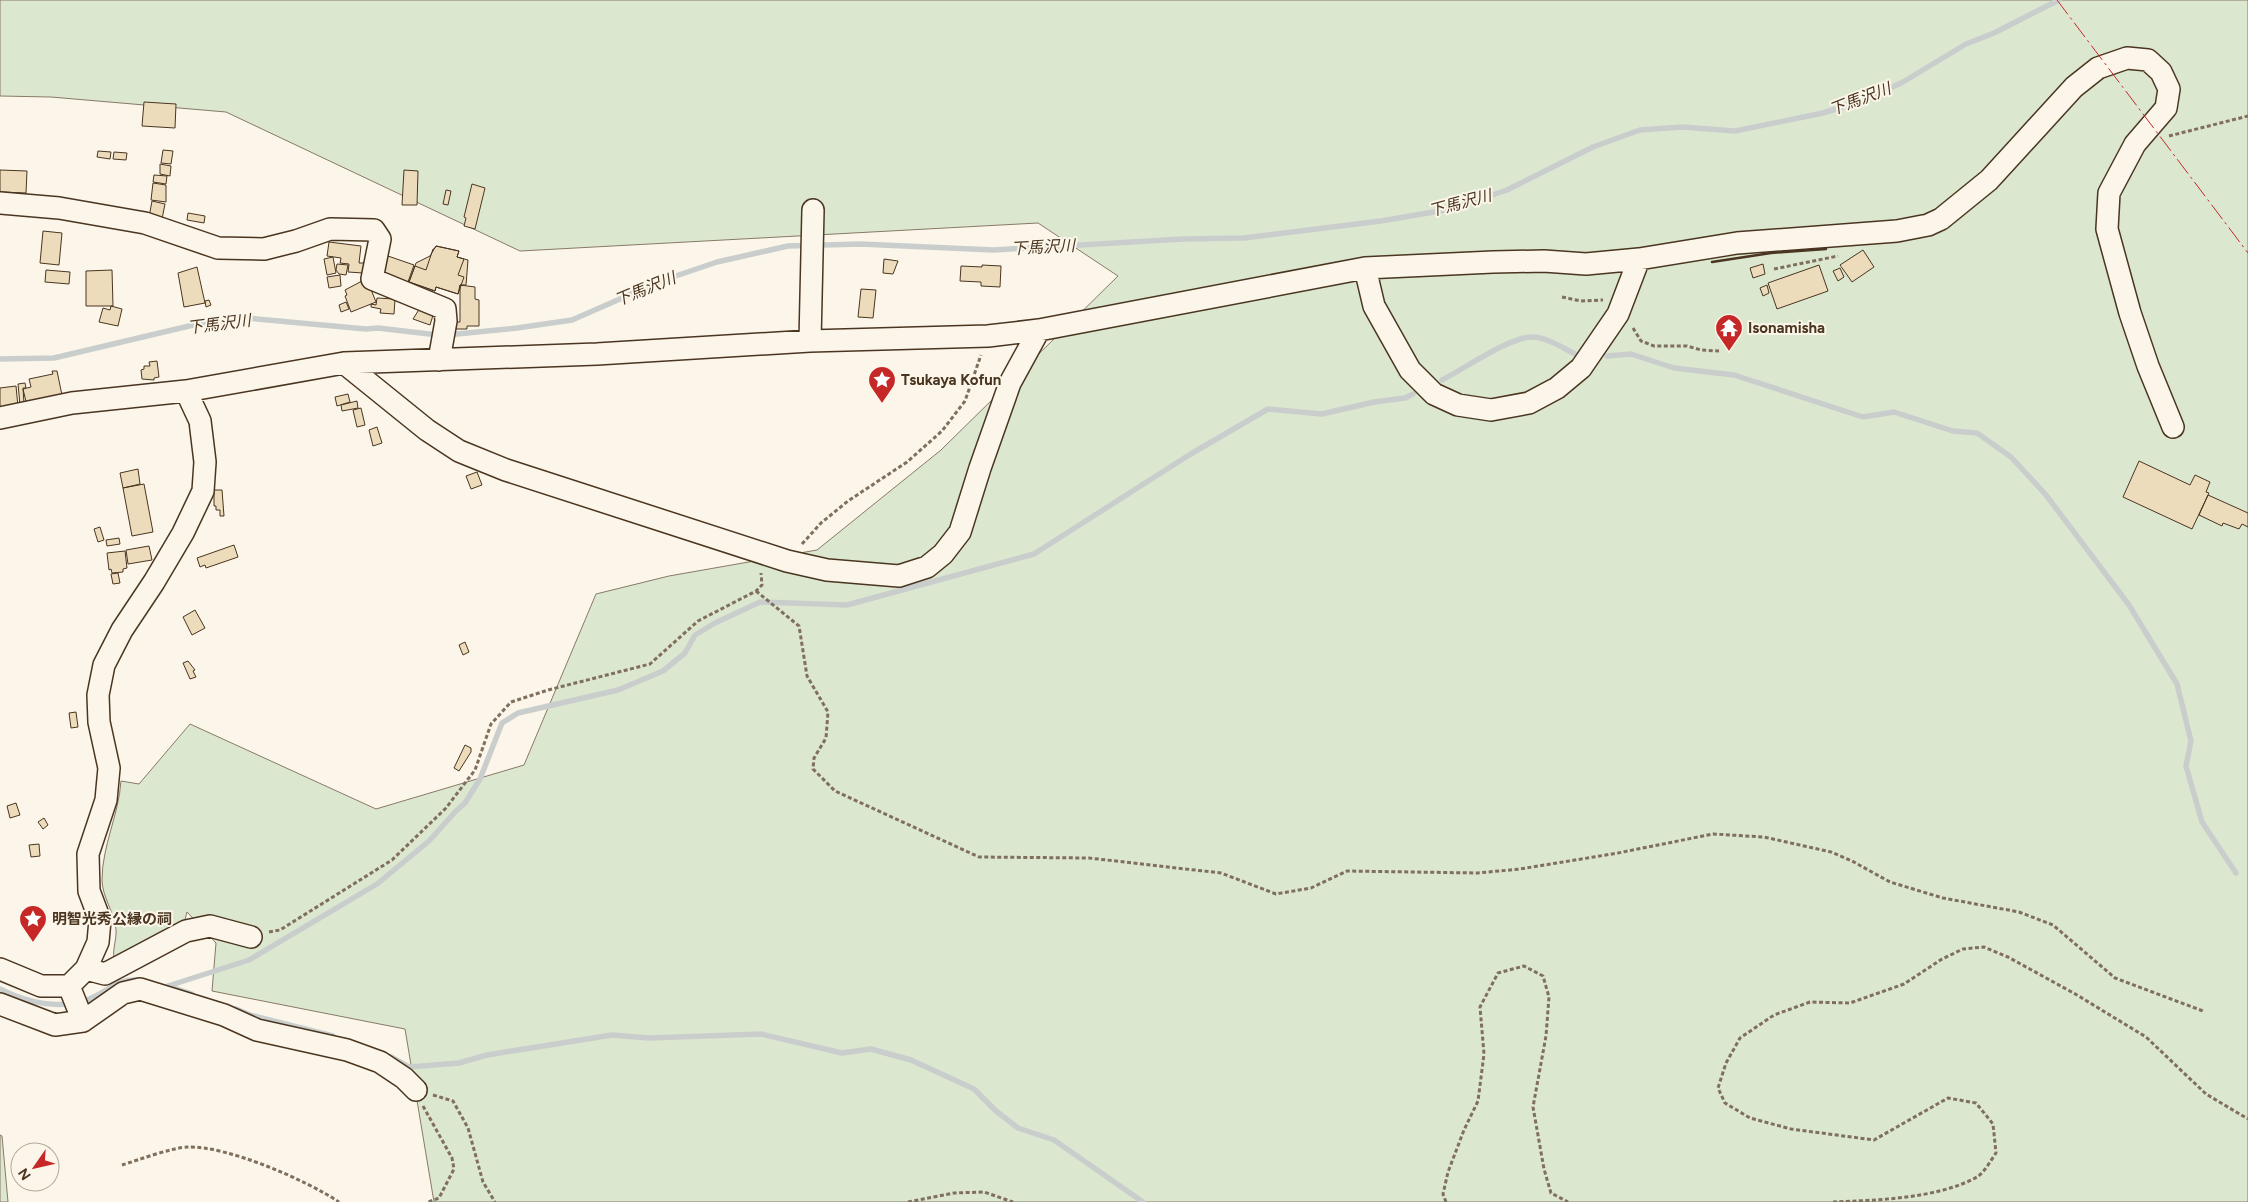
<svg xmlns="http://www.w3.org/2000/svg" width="2248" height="1202" font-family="Figtree,'Noto Sans JP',sans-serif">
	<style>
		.green { fill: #dce7d0; stroke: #887966 }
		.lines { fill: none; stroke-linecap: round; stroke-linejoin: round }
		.stream { stroke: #c9cecd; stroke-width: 5.5 }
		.building { fill: #ecdcbc; stroke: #4a3520 }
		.minor-casing { stroke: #4a3520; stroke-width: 24 }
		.path { stroke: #7f6f5c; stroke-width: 3; stroke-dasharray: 4 2.5; stroke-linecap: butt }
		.minor { stroke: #fbf6e9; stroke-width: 21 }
		.wall { stroke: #4a3520; stroke-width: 2.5 }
		.power { stroke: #c62828; stroke-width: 1; stroke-dasharray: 18 4 2.5 4; stroke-linecap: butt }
		.labels { text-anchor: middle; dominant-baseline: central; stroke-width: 4; stroke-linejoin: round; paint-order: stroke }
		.poi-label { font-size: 15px; font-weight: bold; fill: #4a3520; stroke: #fbf6e9; text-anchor: start }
		.water-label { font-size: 16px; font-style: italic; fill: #4a3520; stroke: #fbf6e9 }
	</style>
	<rect width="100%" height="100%" fill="#fbf6e9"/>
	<path class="green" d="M0,0H2248V1202H434L405,1029L212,991L216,943L187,912L183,927L115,963C111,952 117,940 116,929C114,912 102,896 102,880C102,846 119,814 121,781L139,784L190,724L376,809L524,765L596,594L669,576L817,550L941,450L1118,276L1038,223L520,251L226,112L51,97L0,96Z
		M0,1135L2,1136L8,1202H0Z"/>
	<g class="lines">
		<path class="stream" d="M447,335L517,328L572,320L661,281L717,262L788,246L860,244L994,250L1183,239L1244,238L1381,221L1451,209L1507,190L1593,147L1640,130L1682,127L1735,131L1823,113L1865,100L1903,82L1966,44L1994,33L2059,0
			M1607,356L1631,354L1674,368L1734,375L1863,417L1894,412L1953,431L1977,433L2011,457L2046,495L2129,605L2177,684L2191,741L2186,766L2202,822L2236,873
			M0,359L54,358L206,322L247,318L366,329L378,328L438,335
			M1442,380C1464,369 1509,337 1532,337C1546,337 1563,348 1575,354
			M168,986L249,960L377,884L429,841L456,811L465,803L480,779L502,723L518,713L618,690L663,671L685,653L695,635L715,623L760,602L847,605L1034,554L1189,455L1268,409L1322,414L1374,402L1405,398L1413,394
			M168,986L192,994
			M0,989C27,1003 60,1010 89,999C108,992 119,976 141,981
			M236,1009L250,1015L333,1036
			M391,1057L409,1067L459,1063L487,1055L612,1035L649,1038L761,1034L842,1053L871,1049L911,1060L974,1089L996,1111L1018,1128L1054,1140L1143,1202"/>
	</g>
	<path class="building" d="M144,102L176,104L175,128L142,126Z
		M163,150L173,151L171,164L161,163Z
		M98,151L111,152L110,159L97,157Z
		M114,152L127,153L126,160L113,159Z
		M160,164L171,166L170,176L160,174Z
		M0,170L27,171L26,193L0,192Z
		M404,170L418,171L417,205H402Z
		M154,175L167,176L166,184L153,182Z
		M153,183L166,185V202L151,200Z
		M472,184L485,188L475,229L464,226L466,218L464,217Z
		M446,190L451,191L448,205L443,204Z
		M152,201L165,204L162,219L149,217Z
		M188,213L205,216L204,223L187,220Z
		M43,231L62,233L59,265L40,263Z
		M329,242L361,246L359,263H364L363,273L348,272L349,264L340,263L341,258L327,256Z
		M436,246L459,251L457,257L468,260L466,285H460L458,294L436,287L435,291L409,282L416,263L430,256Z
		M436,246L459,251L457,257L464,259L458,275L464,277L458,294L436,287L435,291L409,282L415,266L426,270L433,249H434Z
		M1863,250L1874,267L1852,282L1840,265Z
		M388,256L414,265L408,282L382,273Z
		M333,257L336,273L327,275L324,259Z
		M884,259L898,261L893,274L883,273Z
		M337,264L348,265L346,275L339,274L336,270Z
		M1763,264L1765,274L1753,278L1750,268Z
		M982,265L1001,266L1000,287L981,286V282L960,281L961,266L982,267Z
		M1819,265L1828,291L1777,309L1768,283Z
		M197,267L205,303L184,307L178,273Z
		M1840,268L1844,277L1838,281L1833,271Z
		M46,270L70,272L69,284L45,282Z
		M112,270L113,306H86V271Z
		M340,275L341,286L329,288L327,277Z
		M362,281L365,288L370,287L376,302L351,312L345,296L347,295L345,290Z
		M460,285L475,287V299L479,300V326H467V329H456V322H460Z
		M1767,285L1769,293L1763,296L1760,288Z
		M861,289L876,290L873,318L858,317Z
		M377,298L395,299L394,314L380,313L381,309L371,307V304L376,305Z
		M209,300L211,305L206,307L205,301Z
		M346,302L349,309L341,312L339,305Z
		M111,306L122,309L118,326L99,322L103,308L110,310Z
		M420,308L434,312L430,325L413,319Z
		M157,361L159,377L154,378V380L142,379L141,370L144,369V366H150L149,362Z
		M52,371H57L63,400L27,406L23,389L31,387L29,379L53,374Z
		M25,383L26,388H23L24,404L20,405L18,384Z
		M16,386L18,407L0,409V388Z
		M348,394L350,402L337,406L335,397Z
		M357,401L358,408L342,411L341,405Z
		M361,408L365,425L357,427L353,410Z
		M377,427L382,443L373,446L369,430Z
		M2139,461L2190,485L2195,475L2210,482L2206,492L2209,493L2192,529L2123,497Z
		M138,469L140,484L123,488L120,473Z
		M477,472L482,485L471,489L466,476Z
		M144,484L153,532L132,536L123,488Z
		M214,490H222L224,516H220V510H216V506H214Z
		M2208,495L2248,513V527L2242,524L2239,529L2223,523L2222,526L2199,515Z
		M100,527L104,540L98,542L94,529Z
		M119,538L120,544L107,546L106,540Z
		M234,545L238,557L206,568L205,565L200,567L197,558Z
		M149,546L152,560L128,564L126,550Z
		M125,551L127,568L123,569V572L112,573L111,569L109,570L107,553Z
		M118,573L120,583L113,584L111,574Z
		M195,610L205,628L192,635L183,617Z
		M465,642L469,652L463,655L459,645Z
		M188,661L195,670L193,671L196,677L190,679L183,663Z
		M76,712L78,727L71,728L69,713Z
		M465,745L471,748V752L459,771L454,768Z
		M16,803L20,815L10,818L7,806Z
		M44,818L48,825L43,829L38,822Z
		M39,844L40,856L31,857L29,845Z"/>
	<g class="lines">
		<defs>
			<path id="minor" d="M0,203L59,208L145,223L218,248L264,249L296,241L330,229L374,230L380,239L372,279L445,309L446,321L439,360
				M1365,268L1374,306L1410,370L1434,394L1458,405L1491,410L1529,403L1557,388L1581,368L1618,314L1639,259
				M810,341L813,210
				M344,363L427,430L459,451L506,470L787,561L827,570L899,576L927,567L943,554L960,532L980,468L1010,383L1039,330
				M0,418L72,403L186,391L344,363L597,354L810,341L988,336L1039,330L1365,268L1493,262L1544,261L1586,264L1639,259L1737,243L1897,231L1928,225L1941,219L1989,180L2074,87L2098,68L2127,58L2148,60L2161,72L2169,89L2166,108L2135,144L2109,193L2107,229L2130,313L2148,366L2173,427
				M0,969L41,986H69L86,969L98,942L100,920L89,891L88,854L106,800L109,768L99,722L98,695L104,665L122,630L154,582L183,533L203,491L205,462L200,421L186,391
				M86,969L105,974L186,931L210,926L251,937
				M69,986L83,1021
				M0,1004L55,1025L83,1021L123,993L140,989L224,1015L257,1030L347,1050L380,1062L404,1078L416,1090"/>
		</defs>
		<use href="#minor" class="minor-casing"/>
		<path class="path" d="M2169,136L2248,116
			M1774,269L1838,256
			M1562,297L1581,301L1603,300
			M1633,328L1641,341L1654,346H1687L1701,350L1719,351
			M802,544L821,523L848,501L907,462L942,431L965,401L981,355
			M756,591L799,626L807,676L828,712L826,738L814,758L813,769L835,791L979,857L1089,858L1221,873L1276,894L1311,888L1347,871L1478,873L1520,869L1618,853L1713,834L1764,837L1831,852L1852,861L1890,882L1943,898L2019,912L2053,925L2115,978L2203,1011
			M269,932L280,930L392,860L446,808L475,770L491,724L511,702L548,690L650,664L698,621L756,591L762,585L761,573
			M433,1095L453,1101L468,1128L483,1182L495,1202
			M423,1106L452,1158L454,1169L439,1198L428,1202
			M122,1165C138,1160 174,1147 188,1147C228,1146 306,1180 339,1202
			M908,1202L954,1193L984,1192L1013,1202
			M1446,1202L1443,1194L1448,1172L1464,1130L1478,1101L1484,1054L1480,1007L1498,973L1524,966L1543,976L1549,997L1546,1036L1533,1107L1544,1169L1551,1193L1568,1202
			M1833,1202C1877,1200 1937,1199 1977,1177C1984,1173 1991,1160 1996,1153L1993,1124L1976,1103L1948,1098L1874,1140L1791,1129L1750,1118L1725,1103L1718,1088L1726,1063L1740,1038L1774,1015L1810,1002L1850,1003L1904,984L1942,959L1963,949L1984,947L2008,957L2077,995L2146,1037L2206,1094L2248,1119"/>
		<use href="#minor" class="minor"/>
		<path class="wall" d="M1712,262L1771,253L1826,249"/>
		<path class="power" d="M2057,0L2248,253"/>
	</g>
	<defs>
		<symbol id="temple-pin" viewBox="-11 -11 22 30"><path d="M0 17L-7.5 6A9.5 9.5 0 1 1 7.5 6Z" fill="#c62828" stroke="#fbf6e9"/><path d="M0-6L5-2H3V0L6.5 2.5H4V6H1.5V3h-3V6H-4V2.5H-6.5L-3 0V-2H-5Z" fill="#fff"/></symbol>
		<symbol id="sight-pin" viewBox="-11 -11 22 30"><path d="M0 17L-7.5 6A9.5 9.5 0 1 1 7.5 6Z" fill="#c62828" stroke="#fbf6e9"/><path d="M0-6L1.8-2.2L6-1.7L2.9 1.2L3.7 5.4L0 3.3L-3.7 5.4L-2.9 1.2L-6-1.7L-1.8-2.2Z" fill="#fff"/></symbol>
	</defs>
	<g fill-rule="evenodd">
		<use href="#temple-pin" x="1713" y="312" width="32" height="43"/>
		<use href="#sight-pin" x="866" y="364" width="32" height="43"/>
		<use href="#sight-pin" x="17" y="903" width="32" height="43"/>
	</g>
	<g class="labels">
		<g class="poi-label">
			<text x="1748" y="328">Isonamisha</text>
			<text x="901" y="380">Tsukaya Kofun</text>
			<text x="52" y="919">明智光秀公縁の祠</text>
		</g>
		<g class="water-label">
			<text transform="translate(1860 99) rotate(-21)">下馬沢川</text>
			<text transform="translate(1460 203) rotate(-15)">下馬沢川</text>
			<text transform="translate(1043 247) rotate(-3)">下馬沢川</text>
			<text transform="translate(645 289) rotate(-22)">下馬沢川</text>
			<text transform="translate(219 324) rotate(-7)">下馬沢川</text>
		</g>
	</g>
	<g transform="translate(35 1167) rotate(236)"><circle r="24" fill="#fbf6e9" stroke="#b4a999"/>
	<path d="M0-4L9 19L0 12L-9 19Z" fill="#c62828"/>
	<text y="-8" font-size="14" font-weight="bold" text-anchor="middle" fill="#4a3520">N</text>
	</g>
</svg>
